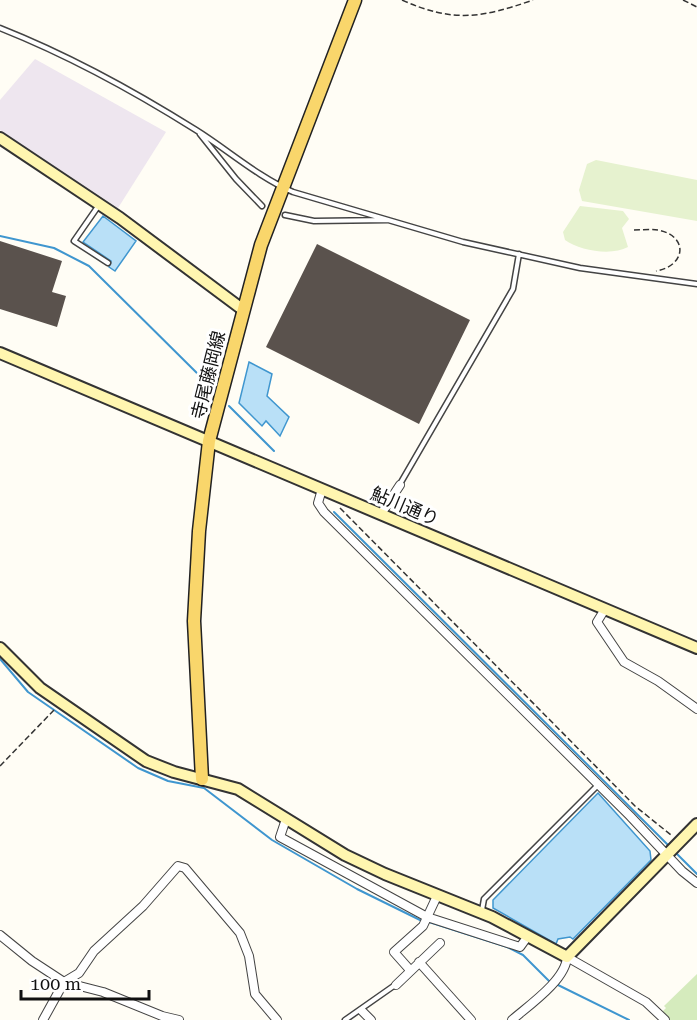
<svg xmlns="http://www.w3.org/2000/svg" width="697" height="1020" font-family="'Roboto Serif','Noto Sans JP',serif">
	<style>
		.industrial { fill: #eee6ef }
		.green { fill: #d5ebbd }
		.pitch { fill: #e6f2cf }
		.water { fill: #b9e0f7; stroke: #3f96cf; stroke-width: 1.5 }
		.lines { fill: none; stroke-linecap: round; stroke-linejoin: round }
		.stream { stroke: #3f96cf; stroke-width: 2 }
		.building { fill: #5a524d }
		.lane-casing { stroke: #444; stroke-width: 7 }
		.street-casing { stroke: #444; stroke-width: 10 }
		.secondary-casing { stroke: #333; stroke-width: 14 }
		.primary-casing { stroke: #222; stroke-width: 15 }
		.path { stroke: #333; stroke-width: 1.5; stroke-dasharray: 6 3; stroke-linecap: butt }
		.lane { stroke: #fff; stroke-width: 4 }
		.street { stroke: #fff; stroke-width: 8 }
		.secondary { stroke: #fff6b0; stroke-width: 10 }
		.primary { stroke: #f9d66b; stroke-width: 12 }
		.labels { text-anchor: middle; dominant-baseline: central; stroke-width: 6; stroke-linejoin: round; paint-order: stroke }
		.street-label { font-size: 18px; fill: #111; stroke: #fff }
	</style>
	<rect width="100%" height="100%" fill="#fffdf5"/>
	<path class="industrial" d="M35,59L166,132L118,208L0,130V100Z"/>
	<path class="green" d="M697,974V1020H670L662,1012L666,1008L664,1006Z"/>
	<path class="pitch" d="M596,160L697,180V221L582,201L579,190L587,164Z
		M580,206L623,211L629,219L622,228L628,247C612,256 580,251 565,240L563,232Z"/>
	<path class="water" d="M103,216L136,241L115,271L109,267L111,261L83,242Z
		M249,362L272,374L267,396L289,417L280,436L266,421L262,426L239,403Z
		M598,793L650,851L651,860L573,939L570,937L558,939L556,944L493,908V900Z"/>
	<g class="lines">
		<path class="stream" d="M0,236L54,248L89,266L209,385
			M229,406L274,451
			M334,512L670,847
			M0,659L28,692L138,768L168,781L204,788L272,840L357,889L420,920
			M676,853L697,874
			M429,922L507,947L523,955L550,982
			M556,984L629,1020"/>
	</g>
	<path class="building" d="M0,241L62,261L52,292L66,296L57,327L0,309Z
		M317,244L470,320L419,424L266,347Z"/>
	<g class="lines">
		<defs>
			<path id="lane" d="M0,28C68,55 134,91 196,130C228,150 258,177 293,192L463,242L580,268L697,284
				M200,134L236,179L262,206
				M99,205L74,241L108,263
				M285,215L314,221L388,220
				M400,484L513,289L519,254
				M482,910L484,899L598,785
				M345,1020L395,985"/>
			<path id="street" d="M322,489L318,503L324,512L630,816L682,871L697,883
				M381,514L400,485
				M605,609L597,622L624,662L658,681L697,709
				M286,819L280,837L427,917L520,947L528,936
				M0,935L32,961L64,982L103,992L162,1016L179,1020
				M419,962L471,1020
				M410,970L394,952L423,926L437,896
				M396,985L440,943
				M362,1011L371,1020
				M43,1020L64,982L79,973L94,951L143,906L178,866L185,868L240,933L249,956L255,994L277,1020
				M512,1020C528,1006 566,980 567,957L646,1002L665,1020"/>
			<path id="secondary" d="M0,138L120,218L242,309
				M0,353L697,648
				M0,648L40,688L146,761L174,772L238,789L345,855L385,874L492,917L567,957L697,824"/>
			<path id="primary" d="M202,779L194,621L199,531L209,441L261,245L355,0"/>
		</defs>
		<use href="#lane" class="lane-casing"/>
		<use href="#street" class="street-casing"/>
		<use href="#secondary" class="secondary-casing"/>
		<use href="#primary" class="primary-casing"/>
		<path class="path" d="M402,0C453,23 482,18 533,0
			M683,0L697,7
			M634,230C642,230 651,229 658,230C689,236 686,266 656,271
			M340,508L635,806L671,835
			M0,766L54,710"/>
		<use href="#lane" class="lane"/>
		<use href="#street" class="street"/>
		<use href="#secondary" class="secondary"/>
		<use href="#primary" class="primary"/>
	</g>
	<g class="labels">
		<g class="street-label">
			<text transform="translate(208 375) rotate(-76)">寺尾藤岡線</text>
			<text transform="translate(405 506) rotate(23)">鮎川通り</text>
		</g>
	</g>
	<path d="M21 990v9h128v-9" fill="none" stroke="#111111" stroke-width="3"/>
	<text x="30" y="990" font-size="18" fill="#111111" stroke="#ffffff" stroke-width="4.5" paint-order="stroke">100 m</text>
</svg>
